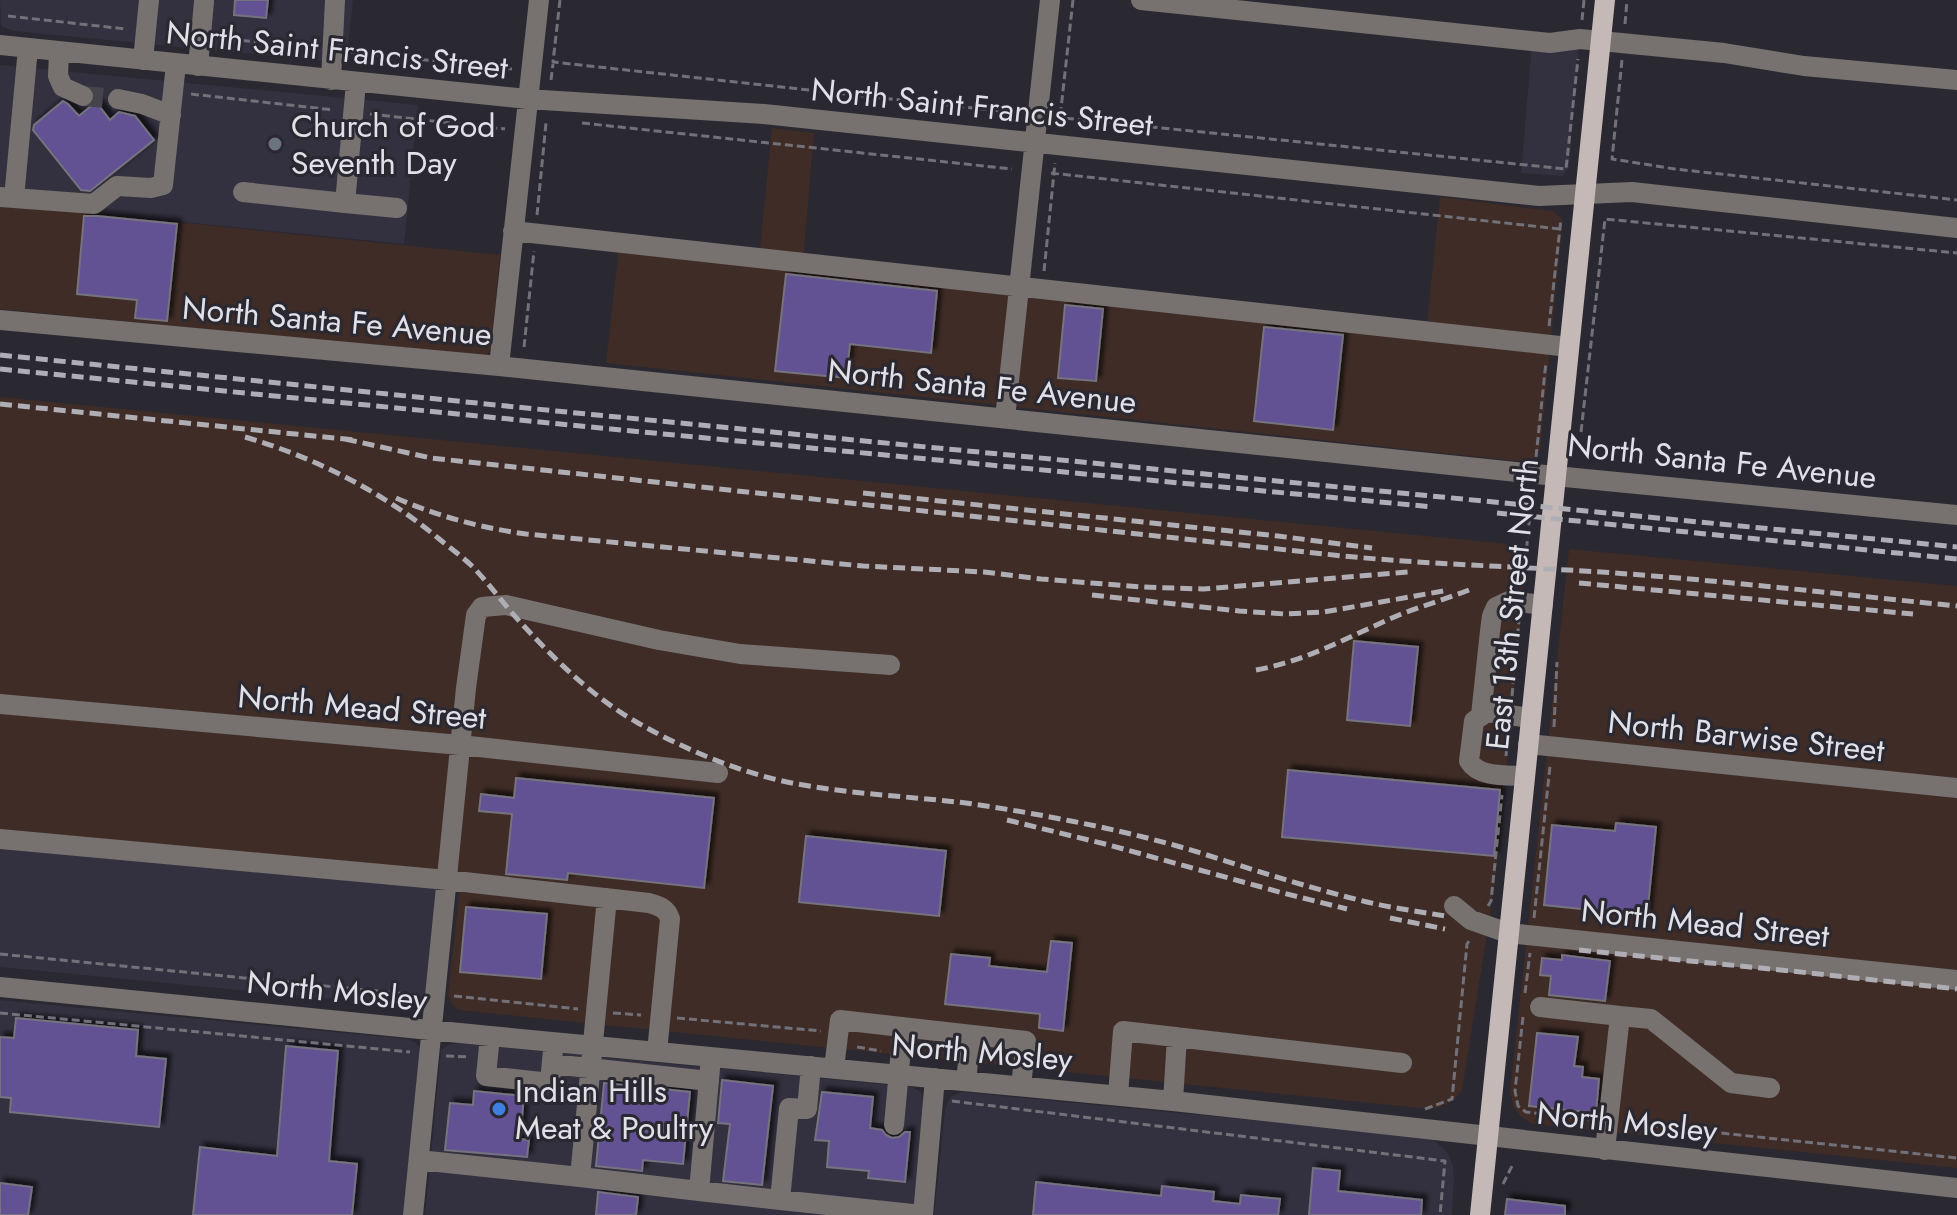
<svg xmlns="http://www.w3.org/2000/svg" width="1957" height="1215" font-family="Jost,sans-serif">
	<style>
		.built { fill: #33303f }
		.industrial { fill: #3f2c26 }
		.building { fill: #625193; stroke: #75737e; stroke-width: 2; filter: url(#shadow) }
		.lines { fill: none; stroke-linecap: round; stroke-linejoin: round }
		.minor-tunnel { stroke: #45444c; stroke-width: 20; stroke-dasharray: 20 10; stroke-linecap: butt }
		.path { stroke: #727179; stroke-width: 3; stroke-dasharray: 8 4; stroke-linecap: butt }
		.minor { stroke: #777170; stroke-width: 20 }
		.major { stroke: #c4b9b6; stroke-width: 20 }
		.rail { stroke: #b0aeb5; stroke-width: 5; stroke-dasharray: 12 6; stroke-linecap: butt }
		.worship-dot { fill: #6b7280; stroke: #2a2831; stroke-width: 3 }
		.shop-dot { fill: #3f7fe0; stroke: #2a2831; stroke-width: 3 }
		.labels { text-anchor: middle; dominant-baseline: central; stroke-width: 6; stroke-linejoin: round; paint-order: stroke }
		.street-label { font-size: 32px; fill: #e1e0e6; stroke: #2a2831 }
		.poi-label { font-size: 32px; fill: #e1e0e6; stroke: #2a2831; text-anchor: start }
	</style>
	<defs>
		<filter id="shadow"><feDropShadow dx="4.5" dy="-4.5" stdDeviation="2" flood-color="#0009"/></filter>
	</defs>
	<rect width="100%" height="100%" fill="#2a2831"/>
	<path class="built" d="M0,0H353L346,63L13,31L1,26Z
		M1532,42L1579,46L1569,167L1563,176L1521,173Z
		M0,65L418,105L404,244L0,204Z
		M0,836L438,885L427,993L423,1003L415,1007L0,967Z
		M0,1000L407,1039L416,1043L420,1049L419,1059L403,1215H0Z
		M457,1043L911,1087L921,1092L926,1101L916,1215H425L441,1050L448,1045Z
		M961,1092L1418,1136L1435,1141L1447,1152L1453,1165L1454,1179L1452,1215H934L945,1109L950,1097Z"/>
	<path class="industrial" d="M772,128L814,133L803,261L1427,322L1440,197L1553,211L1561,218L1562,228L1540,450L1536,457L1529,460L1517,461L606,363L619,246L759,257Z
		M0,204L500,255L491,348L487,355L480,357L0,309Z
		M0,397L1528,546L1495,884L1462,1091L1453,1101L1438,1108H1420L458,1010L451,1003L448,994L460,888L0,836Z
		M1569,549L1957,586V1168L1532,1124L1520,1116L1514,1108L1510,1091Z"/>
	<path class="building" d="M235,0H268L266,18L234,15Z
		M63,101L68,104L79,116L96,102L110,120L119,112L135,116L154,140L90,191L81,190L33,130L34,125Z
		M84,216H97L177,224L167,321L135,318L137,300L77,294Z
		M786,274L937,291L931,353L850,344L846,378L775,371Z
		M1065,305L1103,309L1096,381L1058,378Z
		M1264,327L1343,335L1333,430L1254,421Z
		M1354,641L1418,647L1410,726L1347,720Z
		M1288,770L1500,790L1494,856L1282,837Z
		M516,778L714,798L704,888L568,873L567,880L506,874L512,814L479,811L481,794L514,798Z
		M1616,823L1656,827L1647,916L1544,905L1552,825L1615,831Z
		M806,836L946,851L939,916L799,902Z
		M466,907L547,914L541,979L460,972Z
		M1051,941L1072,943L1063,1031L1039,1028L1040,1014L945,1004L951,954L990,958L989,966L1047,972Z
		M1562,955L1610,961L1605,1001L1549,995L1551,976L1540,975L1542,958L1562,960Z
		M16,1018L138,1030L136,1056L166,1059L159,1127L10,1112L11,1098L0,1097V1037L14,1038Z
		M1537,1033L1578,1037L1574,1066L1583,1067L1582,1077L1599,1079L1596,1113L1529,1106Z
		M286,1046L338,1051L329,1161L357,1164L352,1215H193L200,1147L277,1156Z
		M722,1080L773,1086L762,1185L723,1181L730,1124L718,1123Z
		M604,1083L690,1092L683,1164L643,1160L642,1171L596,1166Z
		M474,1091L524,1096L520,1139L529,1140L527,1157L445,1150L450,1103L473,1105Z
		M822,1092L873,1097L870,1128L882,1130L886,1135L892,1138L899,1137L905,1132H910L905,1182L868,1178L869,1171L827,1167L829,1141L815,1140Z
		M1313,1168L1340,1171L1338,1191L1422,1200L1421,1215H1309Z
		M1036,1182L1161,1196L1162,1186L1214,1192L1213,1201L1240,1204L1241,1195L1280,1199L1278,1215H1033Z
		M0,1183L32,1187L28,1215H0Z
		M598,1192L638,1197L636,1215H596Z
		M1507,1199L1565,1206V1215H1505Z"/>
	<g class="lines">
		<path class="minor-tunnel" d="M83,96L118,99"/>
		<path class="path" d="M560,0L553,62L1019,113
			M8,16L126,29
			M1582,20L1584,0
			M1625,24L1627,0
			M166,33L182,34
			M218,38L313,48
			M349,52L512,69
			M1622,60L1612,159L1675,169L1957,200
			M551,80L553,64
			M191,94L334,110
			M370,114L505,129
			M1054,117L1566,169L1578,59
			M582,123L1012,169
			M1059,127L1073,0
			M1051,173L1560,229
			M537,215L546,123
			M1044,271L1055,163
			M1549,326L1561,219
			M524,347L534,251
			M1581,432L1605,219L1957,253
			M1536,457L1546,362
			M1523,585L1532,493
			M1512,696L1519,620
			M1554,727L1557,662
			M1506,756L1508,732
			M1488,906L1491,901L1502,795
			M1534,918L1550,766
			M0,954L418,995
			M1525,993L1530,953
			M454,996L578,1009
			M0,1013L410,1052
			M613,1013L641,1015
			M1523,1017L1515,1091L1518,1106L1526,1112L1590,1119
			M677,1018L821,1031
			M857,1047L881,1051
			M446,1056L470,1057
			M952,1101L1445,1161L1440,1215
			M1425,1109L1452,1099L1467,944L1471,938
			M1626,1123L1957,1158
			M1503,1184L1512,1166"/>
		<path class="minor" d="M1141,0L1550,43L1580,39L1724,53L1804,66L1957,80
			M0,45L527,99L764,114L1539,196L1632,192L1957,228
			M59,51L58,76L63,87L83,96
			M143,60L149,0
			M198,66L204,2
			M331,80L335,0
			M118,99L142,104L171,115
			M243,192L345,203L356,83
			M0,197L94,204L117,186L151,188L163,185L176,64
			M14,198L28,48
			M345,203L397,208
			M513,231L1569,347
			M0,320L499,366L1555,476L1957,515
			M499,366L539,0
			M1005,418L1050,0
			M0,704L460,745L718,773
			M1481,715L1490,631L1492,616L1496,607L1509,601L1543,605
			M1528,744L1957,788
			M1525,776C1507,775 1479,778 1469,761L1474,721L1487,712L1531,718
			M0,839L447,880L649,903C659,906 667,908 670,919L657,1052
			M607,898L580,1177L699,1191L711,1057
			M1454,906L1471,920L1508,933L1957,980
			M0,987L490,1036L1173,1101L1957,1188
			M1540,1007L1620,1016L1605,1150
			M1620,1016L1651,1019L1731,1083L1770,1088
			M490,1036L486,1076L550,1083L553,1050
			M552,1064L709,1081
			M834,1068L840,1020L1026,1041L1021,1086
			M966,1081L971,1035
			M1118,1095L1123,1031L1402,1063
			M1173,1101L1177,1037
			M894,1125L903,1027
			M419,1160L580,1177
			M699,1191L780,1200L789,1108L807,1109L811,1066
			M780,1200L922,1215
			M413,1215L466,688L476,615L482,607L506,605L659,640L740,654L890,665
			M923,1215L935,1078"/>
		<path class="major" d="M1480,1215L1605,0"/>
		<path class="rail" d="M0,355L556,411L1957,547
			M0,369L611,429L1433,507
			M0,404L354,440
			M245,437C316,458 381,491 438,538C450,548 463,557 474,568C491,586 505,606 522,624C556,661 594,698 638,723C684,749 736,771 787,782C846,794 906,796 966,803C1001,808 1036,814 1071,821C1117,830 1163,841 1207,855C1260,872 1313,889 1367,902C1393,908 1420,912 1446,916
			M345,439L431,458L1343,556C1446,566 1550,567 1653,576C1755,584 1856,596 1957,606
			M863,493L1278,536L1372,548
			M396,498C437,516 481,528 526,534L863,566L984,572L1041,579L1142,587L1203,589L1408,572
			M1497,513L1957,559
			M1579,583L1913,614
			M1092,595L1239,611L1285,614L1324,612L1449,590
			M1256,670C1307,661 1352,635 1399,615C1422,606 1446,599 1469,590
			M1007,820L1109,845L1283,893L1347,909
			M1390,918L1445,929
			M1579,950L1791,971L1957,989"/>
	</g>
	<circle class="worship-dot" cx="275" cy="144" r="8"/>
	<circle class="shop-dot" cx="499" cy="1109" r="8"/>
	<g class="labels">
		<g class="street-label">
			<text transform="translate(337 50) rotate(6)">North Saint Francis Street</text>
			<text transform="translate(982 107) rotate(6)">North Saint Francis Street</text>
			<text transform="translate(337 321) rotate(5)">North Santa Fe Avenue</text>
			<text transform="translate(982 386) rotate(6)">North Santa Fe Avenue</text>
			<text transform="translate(1722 461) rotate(6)">North Santa Fe Avenue</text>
			<text transform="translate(1512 604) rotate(-84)">East 13th Street North</text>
			<text transform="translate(362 707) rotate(5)">North Mead Street</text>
			<text transform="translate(1746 736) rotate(6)">North Barwise Street</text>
			<text transform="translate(1705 923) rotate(6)">North Mead Street</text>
			<text transform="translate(337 991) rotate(6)">North Mosley</text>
			<text transform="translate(982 1052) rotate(5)">North Mosley</text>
			<text transform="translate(1627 1122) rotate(6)">North Mosley</text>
		</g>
		<g class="poi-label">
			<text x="291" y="126">Church of God<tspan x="291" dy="37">Seventh Day</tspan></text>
			<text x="515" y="1091">Indian Hills<tspan x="515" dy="37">Meat &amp; Poultry</tspan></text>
		</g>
	</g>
</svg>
